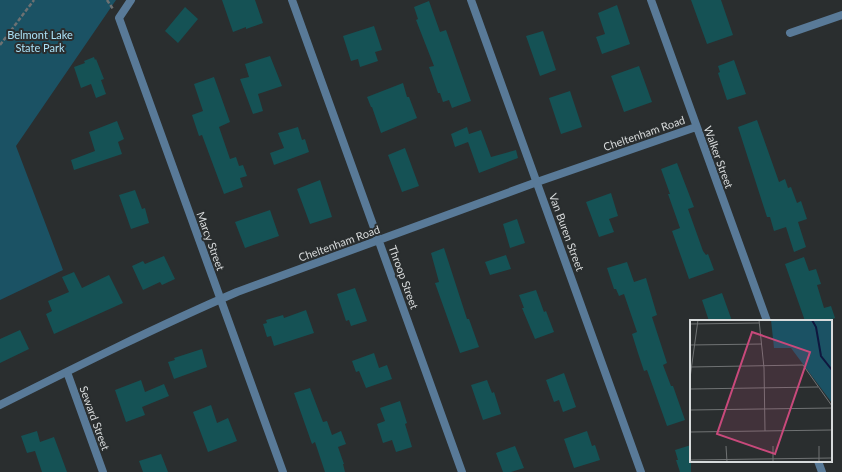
<svg xmlns="http://www.w3.org/2000/svg" width="842" height="472" font-family="Lato,sans-serif">
	<style>
		.green { fill: #1b5264 }
		.building { fill: #155255 }
		.lines { fill: none; stroke-linecap: round; stroke-linejoin: round }
		.path { stroke: #6d7172; stroke-width: 2.5; stroke-dasharray: 4 2; stroke-linecap: butt }
		.street { stroke: #597a98; stroke-width: 8 }
		.labels { text-anchor: middle; dominant-baseline: central; stroke-width: 4; stroke-linejoin: round; paint-order: stroke }
		.park-label { font-size: 11px; fill: #abe1f6; stroke: #2a2e2f }
		.street-label { font-size: 11px; fill: #d8dbdc; stroke: #2a2e2f }
		.inset-river { fill: none; stroke: #0f173e; stroke-width: 2 }
		.inset-road { fill: none; stroke: #707374; stroke-width: 1 }
		.view { fill: #c8497b; fill-opacity: 0.15; stroke: #c8497b; stroke-width: 2 }
		.inset-edge { fill: none; stroke: #d8dbdc; stroke-width: 2 }
	</style>
	<rect width="100%" height="100%" fill="#2a2e2f"/>
	<path class="green" d="M0,0H116L16,146L63,270L0,300Z"/>
	<path class="building" d="M222,0H255L263,23L246,29V27L233,32Z
		M691,0H721L733,35L707,44Z
		M429,1L440,32L446,30L471,101L452,108L449,100L443,102L440,93H438L429,67L434,66L416,20L418,19L414,7Z
		M617,5L630,44L602,54L596,37L605,34L598,13Z
		M185,7L198,19L178,43L165,31Z
		M374,26L382,50L375,52L378,61L360,67L358,59L351,61L343,36Z
		M543,31L556,70L540,76L526,36Z
		M270,56L282,86L258,94L263,111L253,114L240,79L249,77L245,64Z
		M94,57L95,60L96,59L104,79L101,80L106,94L96,98L91,84L81,88L74,67L85,63L84,61Z
		M734,60L746,94L727,100L718,73L720,72L718,66Z
		M639,66L652,102L624,112L611,76Z
		M214,77L230,122L219,127L230,159L236,157L239,166L243,165L247,176L240,178L243,187L224,194L202,135L199,136L192,115L203,111L194,84Z
		M403,83L407,97H409L417,118L381,133L372,107H371L367,97Z
		M570,91L582,127L561,134L549,98Z
		M757,120L779,182L785,179L788,188L791,187L797,203L801,201L807,219L798,222L806,247L794,252L786,227L774,231L770,217H767L738,127Z
		M117,121L124,139L118,142L122,154L74,170L71,160L95,151L89,132Z
		M298,127L302,140L305,139L309,152L274,165L270,153L284,148L278,133Z
		M467,127L469,134L481,130L491,157L516,150L518,158L479,173L468,142L455,147L451,134Z
		M405,148L419,186L402,192L388,155Z
		M677,163L694,207L688,209L703,251L706,255L708,254L714,270L689,279L672,231L680,228L668,194H670L661,169Z
		M320,180L332,217L310,224L297,189Z
		M135,190L142,209L145,208L149,223L131,229L119,195Z
		M611,193L618,216L609,219L614,232L599,237L586,202Z
		M270,210L279,236L245,248L235,222Z
		M517,219L525,243L510,248L503,224Z
		M444,248L467,319H469L479,347L460,353L435,283L439,282L431,253Z
		M506,255L511,269L490,275L485,262Z
		M164,256L175,279L162,285L160,282L143,290L132,266L143,261L145,264Z
		M804,257L809,271L816,269L821,284L817,285L824,308L831,306L835,318L826,321H805L785,264Z
		M627,262L634,282L646,278L657,315L652,317L667,363L663,365L671,386H673L685,420L667,426L647,370L644,371L638,353L632,334L637,332L624,294L619,296L616,289H614L607,268Z
		M74,272L82,288L109,275L123,303L54,334L46,314L52,311L48,301L69,292L62,277Z
		M355,288L367,321L351,326L349,320L346,321L337,294Z
		M536,290L544,312L546,311L554,332L535,339L522,308H524L519,295Z
		M722,293L732,321H709L702,300Z
		M306,310L314,333L274,346L271,336L267,337L263,324L267,323L266,320L283,315L284,318Z
		M20,330L29,349L0,363V339Z
		M202,349L207,367L174,379L168,362L175,360L174,358Z
		M374,353L379,368L387,365L392,379L366,388L359,371L356,372L352,361Z
		M564,373L576,407L563,412L559,400L554,402L546,380Z
		M141,380L145,392L164,384L169,396L142,407L145,415L126,422L115,390Z
		M487,380L492,393L494,392L501,414L483,420L471,385Z
		M310,388L323,422L327,421L332,435L341,431L346,444L338,447L344,464H343L345,472H325L315,442L312,444L294,393Z
		M400,401L407,423L405,424L412,447L396,452L392,440L383,443L377,424L385,421L380,408Z
		M211,405L217,423L228,418L237,441L208,452L193,412Z
		M37,431L40,442L54,437L67,472H42L35,451L27,453L21,436Z
		M587,431L592,446L595,445L600,460L574,468L564,439Z
		M691,445V472H680L676,460H678L675,450Z
		M515,446L524,468L511,472H503L496,453Z
		M161,454L168,472H143L139,461Z"/>
	<g class="lines">
		<path class="path" d="M107,0L113,9
			M0,45L34,0"/>
		<path class="street" d="M131,0L119,18L283,472
			M292,0L462,472
			M471,0L641,472
			M651,0L767,321
			M790,33L842,15
			M67,372L103,472
			M0,405C78,366 156,327 237,292L537,182L696,127
			M818,461L822,472"/>
	</g>
	<g class="labels">
		<g class="park-label">
			<text x="40" y="34">Belmont Lake<tspan x="40" dy="13">State Park</tspan></text>
		</g>
		<g class="street-label">
			<text transform="translate(644 133) rotate(-19)">Cheltenham Road</text>
			<text transform="translate(719 157) rotate(70)">Walker Street</text>
			<text transform="translate(567 232) rotate(70)">Van Buren Street</text>
			<text transform="translate(211 241) rotate(70)">Marcy Street</text>
			<text transform="translate(339 243) rotate(-20)">Cheltenham Road</text>
			<text transform="translate(404 277) rotate(70)">Throop Street</text>
			<text transform="translate(95 418) rotate(70)">Seward Street</text>
		</g>
	</g>
	<g transform="translate(690 320)">
		<rect width="142" height="142" fill="#2a2e2f"/>
		<path d="M81,0H142V83L101,28H84Z" fill="#1b5264"/>
		<path class="inset-river" d="M122,0L126,7L131,36L142,50"/>
		<path class="inset-road" d="M69,0L74,48L75,111M0,4L69,3M0,25L72,24M0,47L113,45L142,86M0,58L8,0M0,69L128,67M0,90L142,88M0,112L142,110M36,126L37,142M83,126V142M129,126V142M0,140L142,138"/>
		<path class="view" d="M62,12L120,32L85,134L27,114Z"/>
		<rect width="142" height="142" class="inset-edge"/>
	</g>
</svg>
